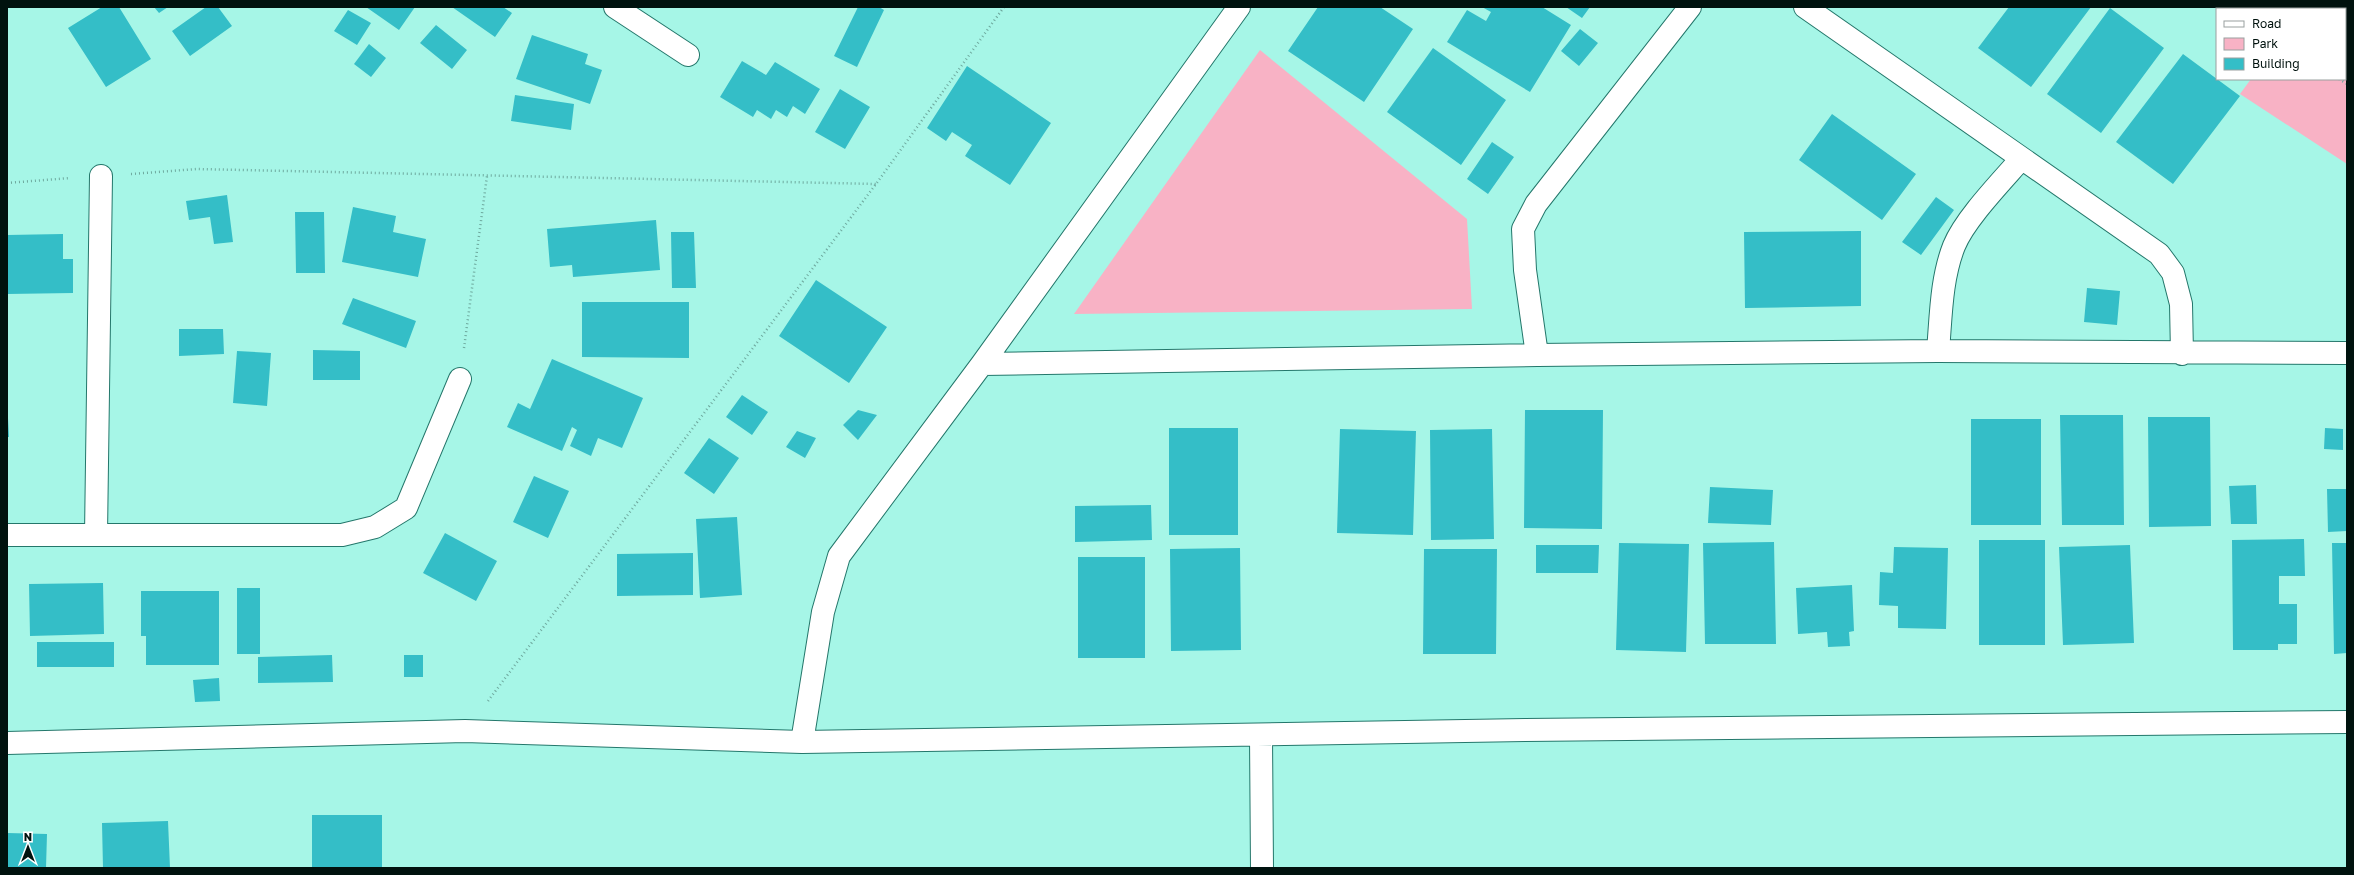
<svg xmlns="http://www.w3.org/2000/svg" width="2354" height="875" font-family="'Golos Text',sans-serif">
	<style>
		.green { fill: #f8b2c5 }
		.building { fill: #34bec7 }
		.lines { fill: none; stroke-linecap: round; stroke-linejoin: round }
		.minor-casing { stroke: #24776b; stroke-width: 24 }
		.path { stroke: #6ea99e; stroke-width: 2.5; stroke-dasharray: 1 3; stroke-linecap: butt }
		.minor { stroke: #fff; stroke-width: 22 }
	</style>
	<rect width="100%" height="100%" fill="#a6f6e7"/>
	<path class="green" d="M2302,7H2347V164L2240,94L2251,79H2345V9H2300Z
		M1260,50L1467,219L1472,309L1074,314Z"/>
	<path class="building" d="M102,7H119L151,59L106,87L68,28Z
		M154,7H168L159,13Z
		M206,7H218L232,26L190,56L172,31Z
		M366,7H415L399,30Z
		M452,7H503L512,13L495,37Z
		M858,7H879L884,10L857,67L834,56Z
		M1318,7H1380L1413,29L1364,102L1288,51Z
		M1482,7H1542L1571,25L1530,92L1447,42L1467,10L1486,21L1491,12Z
		M1566,7H1590L1582,18Z
		M2009,7H2091L2031,87L1978,48Z
		M2279,7H2305L2304,9H2282Z
		M2110,8L2164,48L2101,133L2047,94Z
		M348,10L371,23L357,45L334,31Z
		M436,25L467,50L452,69L420,43Z
		M1580,29L1598,43L1579,66L1561,51Z
		M532,35L588,54L585,64L602,70L590,104L516,79Z
		M369,44L386,58L371,77L354,64Z
		M1433,48L1506,100L1461,165L1387,112Z
		M2183,54L2240,96L2173,184L2116,142Z
		M742,61L766,75L775,62L820,89L805,114L793,106L787,117L776,110L771,119L757,110L753,117L720,97Z
		M967,66L1051,123L1010,185L965,156L972,145L952,132L946,141L927,128Z
		M840,89L870,107L845,149L815,132Z
		M515,95L574,104L571,130L511,121Z
		M1832,114L1916,174L1882,220L1799,160Z
		M1492,142L1514,157L1488,194L1467,179Z
		M227,195L233,242L214,244L210,217L189,220L186,201Z
		M1936,197L1954,210L1921,255L1902,242Z
		M353,207L396,216L393,232L426,239L418,277L342,262Z
		M295,212H324L325,273H296Z
		M656,220L660,270L573,277L572,265L550,267L547,229Z
		M1861,231V306L1745,308L1744,232Z
		M671,232H694L696,288H672Z
		M63,234V259H73V293L7,294V235Z
		M816,280L887,327L849,383L779,336Z
		M2087,288L2120,291L2117,325L2084,322Z
		M353,298L416,321L406,348L342,324Z
		M582,302H689V358L582,357Z
		M179,329H223L224,354L179,356Z
		M313,350L360,351V380H313Z
		M237,351L271,353L267,406L233,403Z
		M552,359L643,398L622,448L598,438L591,456L570,446L577,430L572,427L562,451L507,427L518,403L530,409Z
		M742,395L768,412L752,435L726,417Z
		M858,410L877,415L858,440L843,425Z
		M1525,410H1603L1602,529L1524,528Z
		M2060,415H2123L2124,525H2062Z
		M2148,417H2210L2211,526L2149,527Z
		M7,418H8L9,437H7Z
		M1971,419H2041V525H1971Z
		M1169,428H1238V535H1169Z
		M2325,428L2343,429V450L2324,449Z
		M1340,429L1416,431L1413,535L1337,533Z
		M1492,429L1494,539L1431,540L1430,430Z
		M797,431L816,438L805,458L786,447Z
		M709,438L739,458L714,494L684,473Z
		M534,476L569,491L548,538L513,522Z
		M2256,485L2257,524H2231L2229,486Z
		M1710,487L1773,490L1771,525L1708,523Z
		M2327,489H2347V531L2328,532Z
		M1151,505L1152,540L1075,542V506Z
		M737,517L742,595L700,598L696,519Z
		M445,533L497,561L476,601L423,573Z
		M2304,539L2305,576H2279V604H2297V644H2278V650H2233L2232,540Z
		M1979,540H2045V645H1979Z
		M1774,542L1776,644H1705L1703,543Z
		M1619,543L1689,544L1686,652L1616,650Z
		M2332,543H2347V653L2334,654Z
		M1536,545H1599L1598,573H1536Z
		M2130,545L2134,643L2063,645L2059,547Z
		M1894,547L1948,548L1946,629L1898,628V606L1879,605L1880,572L1893,573Z
		M1240,548L1241,650L1171,651L1170,549Z
		M1424,549H1497L1496,654H1423Z
		M693,553V595L617,596V554Z
		M1078,557H1145V658H1078Z
		M103,583L104,634L30,636L29,584Z
		M1852,585L1854,631L1849,632L1850,646L1828,647L1827,632L1798,634L1796,588Z
		M237,588H260V654H237Z
		M141,591H219V665H146V636H141Z
		M37,642H114V667H37Z
		M332,655L333,682L258,683V657Z
		M404,655H423V677H404Z
		M219,678L220,701L195,702L193,680Z
		M312,815H382V868H312Z
		M168,821L170,868H103L102,823Z
		M7,833L47,834L46,868H7Z"/>
	<g class="lines">
		<defs>
			<path id="minor" d="M615,7L688,55
				M1805,7L2159,254L2173,273L2181,304L2182,354
				M1938,351C1941,316 1941,279 1954,246C1965,219 2001,182 2021,159
				M1537,355L1525,270L1523,229L1536,204L1690,7
				M982,364L1537,355L1938,351L2347,353
				M7,535H342L375,527L406,508L460,379
				M96,535L101,176
				M1261,736L1262,868
				M802,742L823,612L839,556L982,364L1239,7
				M7,743L465,731L802,742L1525,730L2347,722"/>
		</defs>
		<use href="#minor" class="minor-casing"/>
		<path class="path" d="M2235,7L2238,9
			M2339,79L2347,84
			M131,174L197,169L876,184
			M7,183L70,178
			M464,348L487,176
			M488,701L876,184L1004,7"/>
		<use href="#minor" class="minor"/>
	</g>
	<rect width="2354" height="875" fill="none" stroke="#00120e" stroke-width="16"/>
	<rect x="2216" y="8" width="130" height="72" fill="#ffffff" stroke="#99a09f"/>
	<rect x="2224" y="21" width="20" height="6" fill="#ffffff" stroke="#99a09f"/>
	<text x="2252" y="28" font-size="12" fill="#00120e">Road</text>
	<rect x="2224" y="38" width="20" height="12" fill="#f8b2c5" stroke="#99a09f"/>
	<text x="2252" y="48" font-size="12" fill="#00120e">Park</text>
	<rect x="2224" y="58" width="20" height="12" fill="#34bec7" stroke="#99a09f"/>
	<text x="2252" y="68" font-size="12" fill="#00120e">Building</text>
	<g transform="translate(28 847)" stroke="#ffffff" stroke-width="3" paint-order="stroke">
	<path d="M0-3L7 15L0 10L-7 15Z" fill="#00120e"/>
	<text y="-6" font-size="11" font-weight="bold" text-anchor="middle" fill="#00120e">N</text>
	</g>
</svg>
